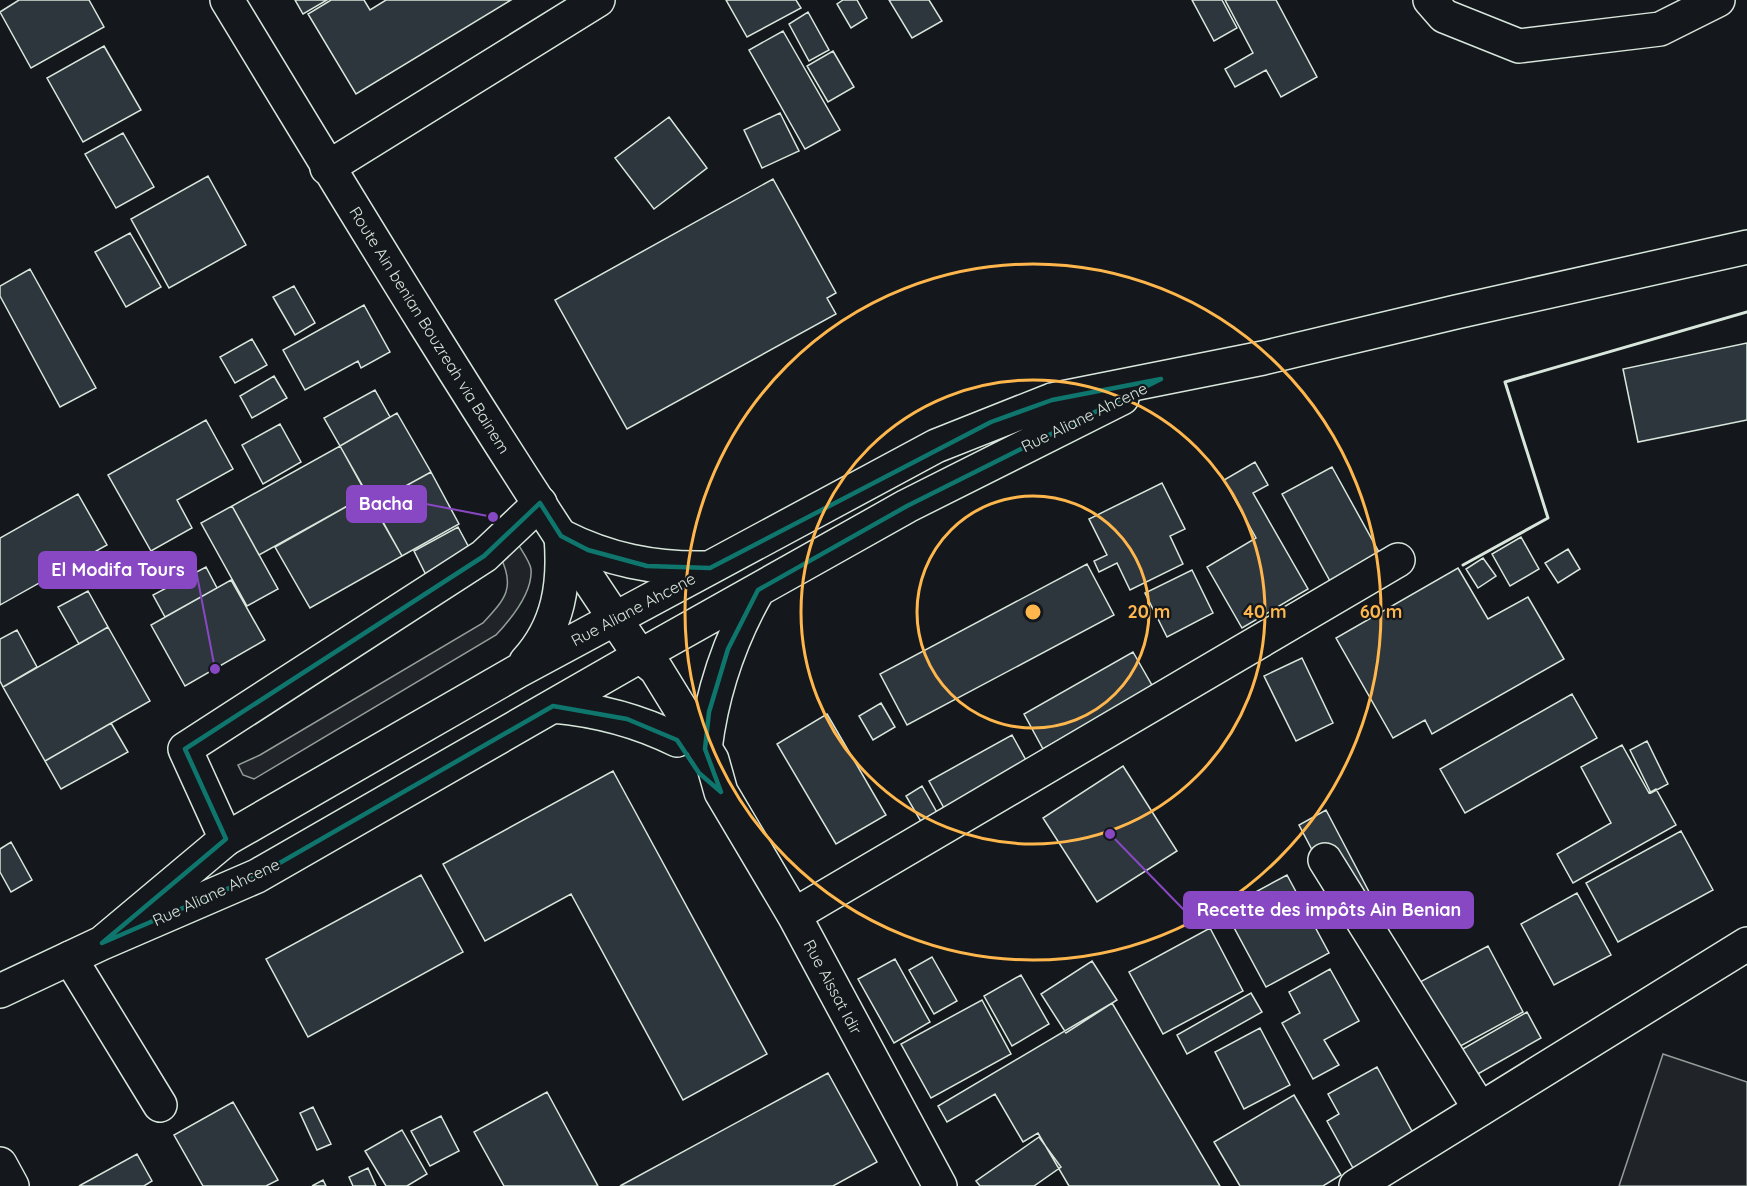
<svg xmlns="http://www.w3.org/2000/svg" width="1747" height="1186" font-family="Quicksand,sans-serif">
	<style>
		.green { fill: #202428; stroke: #939e99; stroke-width: 1.5 }
		.building { fill: #2c363c; stroke: #d8e6dc; stroke-width: 1.5 }
		.lines { fill: none; stroke-linecap: round; stroke-linejoin: round }
		.minor-casing { stroke: #d8e6dc; stroke-width: 36 }
		.tertiary-casing { stroke: #d8e6dc; stroke-width: 36 }
		.secondary-casing { stroke: #d8e6dc; stroke-width: 36 }
		.primary-casing { stroke: #d8e6dc; stroke-width: 36 }
		.minor { stroke: #14181c; stroke-width: 33 }
		.tertiary { stroke: #14181c; stroke-width: 33 }
		.secondary { stroke: #14181c; stroke-width: 33 }
		.primary { stroke: #14181c; stroke-width: 33 }
		.wall { stroke: #d8e6dc; stroke-width: 3 }
		.marked { fill: none; stroke: #0f766e; stroke-width: 4.5; stroke-linejoin: round }
		.ring { fill: none; stroke: #ffb74d; stroke-width: 3 }
		.labels { text-anchor: middle; dominant-baseline: central; stroke-width: 4.5; stroke-linejoin: round; paint-order: stroke }
		.street-label { font-size: 16px; fill: #d8e6dc; stroke: #14181c }
		.centre { fill: #ffb74d; stroke: #14181c; stroke-width: 3 }
		.ring-label { font-size: 18px; text-anchor: middle; font-weight: bold; fill: #ffb74d; stroke: #14181c; stroke-width: 4.5; stroke-linejoin: round; paint-order: stroke }
		.leader { fill: none; stroke: #8948c3; stroke-width: 2 }
		.callout-dot { fill: #8948c3; stroke: #14181c; stroke-width: 2 }
		.callout { fill: #8948c3; stroke: #8948c3; stroke-width: 2 }
		.callout-label { font-size: 18px; text-anchor: middle; font-weight: bold; fill: #fff }
	</style>
	<rect width="100%" height="100%" fill="#14181c"/>
	<path class="green" d="M518,544C522,551 530,562 531,569C533,593 511,619 496,635L254,779L243,775L238,765L260,755L483,623C505,599 516,588 500,556Z
		M1663,1054L1747,1082V1186H1619Z"/>
	<path class="building" d="M19,0H89L104,27L31,68L0,12Z
		M295,0H327L303,14Z
		M331,0H364L370,10L386,0H511L356,94L308,14Z
		M726,0H796L801,8L747,37Z
		M843,0H857L867,18L851,28L837,4Z
		M889,0H929L942,21L912,38Z
		M1192,0H1222L1237,28L1214,41Z
		M1225,0H1276L1317,77L1281,97L1266,70L1235,87L1225,69L1253,53Z
		M808,12L829,50L809,61L789,24Z
		M783,31L840,130L805,149L749,50Z
		M104,46L141,110L83,142L47,78Z
		M833,51L854,87L828,102L807,66Z
		M780,113L799,151L762,168L744,130Z
		M669,117L707,168L654,209L615,158Z
		M123,133L154,187L116,208L85,154Z
		M208,176L246,245L169,288L131,219Z
		M773,179L836,293L827,298L836,314L627,429L555,300Z
		M130,233L161,287L126,307L95,252Z
		M30,269L96,388L60,407L0,296V286Z
		M294,286L315,323L295,335L273,297Z
		M364,305L390,352L361,368L358,361L305,390L283,350Z
		M252,339L267,365L235,383L220,357Z
		M1747,343V420L1638,442L1623,369Z
		M274,376L287,398L252,418L240,396Z
		M375,390L390,417L340,446L324,418Z
		M397,413L431,472L373,504L340,446Z
		M206,420L233,469L177,500L192,528L151,551L108,475Z
		M280,424L301,462L263,484L242,445Z
		M340,446L367,495L259,555L232,506Z
		M1255,462L1268,485L1253,493L1308,589L1242,628L1207,567L1256,538L1224,480Z
		M1332,467L1380,554L1330,581L1282,494Z
		M431,472L459,524L402,556L373,504Z
		M1162,483L1185,529L1170,536L1183,564L1130,590L1117,563L1099,572L1094,561L1107,555L1089,519Z
		M78,494L107,545L0,605V538Z
		M367,495L402,556L310,608L275,547Z
		M232,506L278,589L247,606L201,523Z
		M458,527L473,555L428,579L414,551Z
		M1521,537L1539,569L1510,586L1492,554Z
		M1568,549L1580,569L1558,583L1545,563Z
		M1483,558L1496,576L1478,588L1466,569Z
		M1087,564L1114,615L907,725L880,674Z
		M206,567L217,588L165,617L153,595Z
		M1458,568L1488,619L1528,597L1564,659L1432,734L1425,720L1393,738L1336,638Z
		M1192,570L1213,613L1167,637L1145,593Z
		M231,580L265,640L185,686L151,625Z
		M88,591L108,627L79,644L58,607Z
		M108,627L150,701L45,761L3,687Z
		M17,630L37,667L3,687L0,681V639Z
		M1133,652L1153,687L1043,749L1024,714Z
		M1302,658L1333,723L1296,741L1264,676Z
		M1572,694L1597,738L1465,813L1440,769Z
		M881,703L895,727L873,740L859,716Z
		M827,714L886,815L836,844L777,744Z
		M111,723L128,752L61,789L45,761Z
		M1012,735L1027,762L944,808L929,781Z
		M1647,741L1668,784L1651,793L1630,750Z
		M1622,745L1649,793L1656,789L1676,825L1573,883L1557,854L1611,823L1581,767Z
		M1123,766L1177,851L1097,902L1043,818Z
		M613,771L767,1054L683,1100L571,894L485,941L443,864Z
		M922,786L939,816L923,825L906,796Z
		M1326,810L1377,907L1350,922L1299,825Z
		M1681,831L1713,890L1618,942L1586,883Z
		M11,842L32,880L11,892L0,872V849Z
		M421,875L463,952L308,1037L266,959Z
		M1287,875L1329,953L1266,987L1224,909Z
		M1577,893L1611,955L1554,985L1521,924Z
		M1210,928L1243,991L1163,1034L1129,972Z
		M1488,946L1523,1012L1444,1055L1418,983Z
		M932,957L957,1001L934,1014L909,970Z
		M895,959L930,1022L894,1043L858,979Z
		M1092,961L1117,1000L1066,1033L1041,994Z
		M1330,969L1359,1021L1324,1040L1339,1065L1313,1079L1282,1023L1300,1013L1289,992Z
		M1021,975L1049,1024L1012,1046L984,996Z
		M1251,993L1262,1012L1187,1054L1177,1035Z
		M982,1000L1011,1054L931,1098L901,1044Z
		M1112,1003L1220,1186H1069L1038,1133L1023,1142L995,1094L947,1122L938,1106Z
		M1527,1012L1541,1038L1469,1079L1454,1054Z
		M1260,1028L1290,1085L1244,1109L1215,1052Z
		M1377,1067L1414,1135L1353,1168L1327,1121L1339,1114L1328,1094Z
		M828,1073L877,1162L833,1186H620Z
		M547,1092L598,1186H504L474,1132Z
		M1294,1095L1341,1175L1323,1186H1240L1214,1142Z
		M233,1102L278,1180L266,1186H203L174,1135Z
		M313,1107L331,1144L317,1150L300,1113Z
		M441,1116L459,1151L430,1166L411,1131Z
		M402,1130L427,1174L407,1186H386L365,1151Z
		M1039,1137L1061,1167L1034,1186H980L976,1181Z
		M137,1154L152,1181L144,1186H79Z
		M368,1168L376,1186H353L349,1177Z
		M323,1180L326,1186H312Z"/>
	<g class="lines">
		<defs>
			<path id="minor" d="M1430,0L1444,16L1519,46L1660,29L1718,0
				M327,168L598,0
				M640,656L656,669L712,760L721,792L794,915L940,1186
				M226,839L185,749L484,556L540,503
				M1325,860L1480,1109
				M794,915L1398,560
				M70,958L160,1105
				M0,1164L12,1186"/>
			<path id="tertiary" d="M1356,1186L1747,944"/>
			<path id="secondary" d="M227,0C361,221 495,442 640,656"/>
			<path id="primary" d="M561,536C608,560 654,569 706,568
				M526,662C559,626 565,584 561,536
				M553,706C598,710 637,720 677,740
				M705,749C712,691 729,641 758,590
				M102,943L226,839L518,671L936,446L1052,400L1263,358L1456,312L1747,247
				M0,991L102,943L257,876L640,656L907,506L1122,398"/>
		</defs>
		<use href="#minor" class="minor-casing"/>
		<use href="#tertiary" class="tertiary-casing"/>
		<use href="#secondary" class="secondary-casing"/>
		<use href="#primary" class="primary-casing"/>
		<use href="#minor" class="minor"/>
		<use href="#tertiary" class="tertiary"/>
		<use href="#secondary" class="secondary"/>
		<use href="#primary" class="primary"/>
		<path class="wall" d="M1463,565L1548,518L1505,382L1747,312"/>
	</g>
	<path class="marked" d="M1161,379L907,506L758,590L728,649L709,712L705,749L721,792L699,773L677,740L627,719L553,706L257,876L102,943L226,839L185,749L484,556L540,503L561,536L588,550L647,566L710,568L991,422L1052,400Z"/>
	<g class="ring">
		<circle cx="1033" cy="612" r="116"/>
		<circle cx="1033" cy="612" r="232"/>
		<circle cx="1033" cy="612" r="348"/>
	</g>
	<g class="labels">
		<g class="street-label">
			<text transform="translate(430 330) rotate(58)">Route Ain benian Bouzreah via Bainem</text>
			<text transform="translate(1084 417) rotate(-26)">Rue Aliane Ahcene</text>
			<text transform="translate(633 609) rotate(-28)">Rue Aliane Ahcene</text>
			<text transform="translate(216 892) rotate(-25)">Rue Aliane Ahcene</text>
			<text transform="translate(833 987) rotate(62)">Rue Aissat Idir</text>
		</g>
	</g>
	<circle cx="1033" cy="612" r="9" class="centre"/>
	<g class="ring-label">
		<text x="1149" y="618">20 m</text>
		<text x="1265" y="618">40 m</text>
		<text x="1381" y="618">60 m</text>
	</g>
	<path class="leader" d="M493 517L426 504M215 669L196 570M1110 834L1184 910"/>
	<g class="callout-dot">
		<circle cx="493" cy="517" r="6"/>
		<circle cx="215" cy="669" r="6"/>
		<circle cx="1110" cy="834" r="6"/>
	</g>
	<g class="callout">
		<rect x="347" y="486" width="79" height="36" rx="6"/>
		<rect x="39" y="552" width="157" height="36" rx="6"/>
		<rect x="1184" y="892" width="289" height="36" rx="6"/>
	</g>
	<g class="callout-label">
		<text x="386" y="510">Bacha</text>
		<text x="118" y="576">El Modifa Tours</text>
		<text x="1329" y="916">Recette des impôts Ain Benian</text>
	</g>
</svg>
